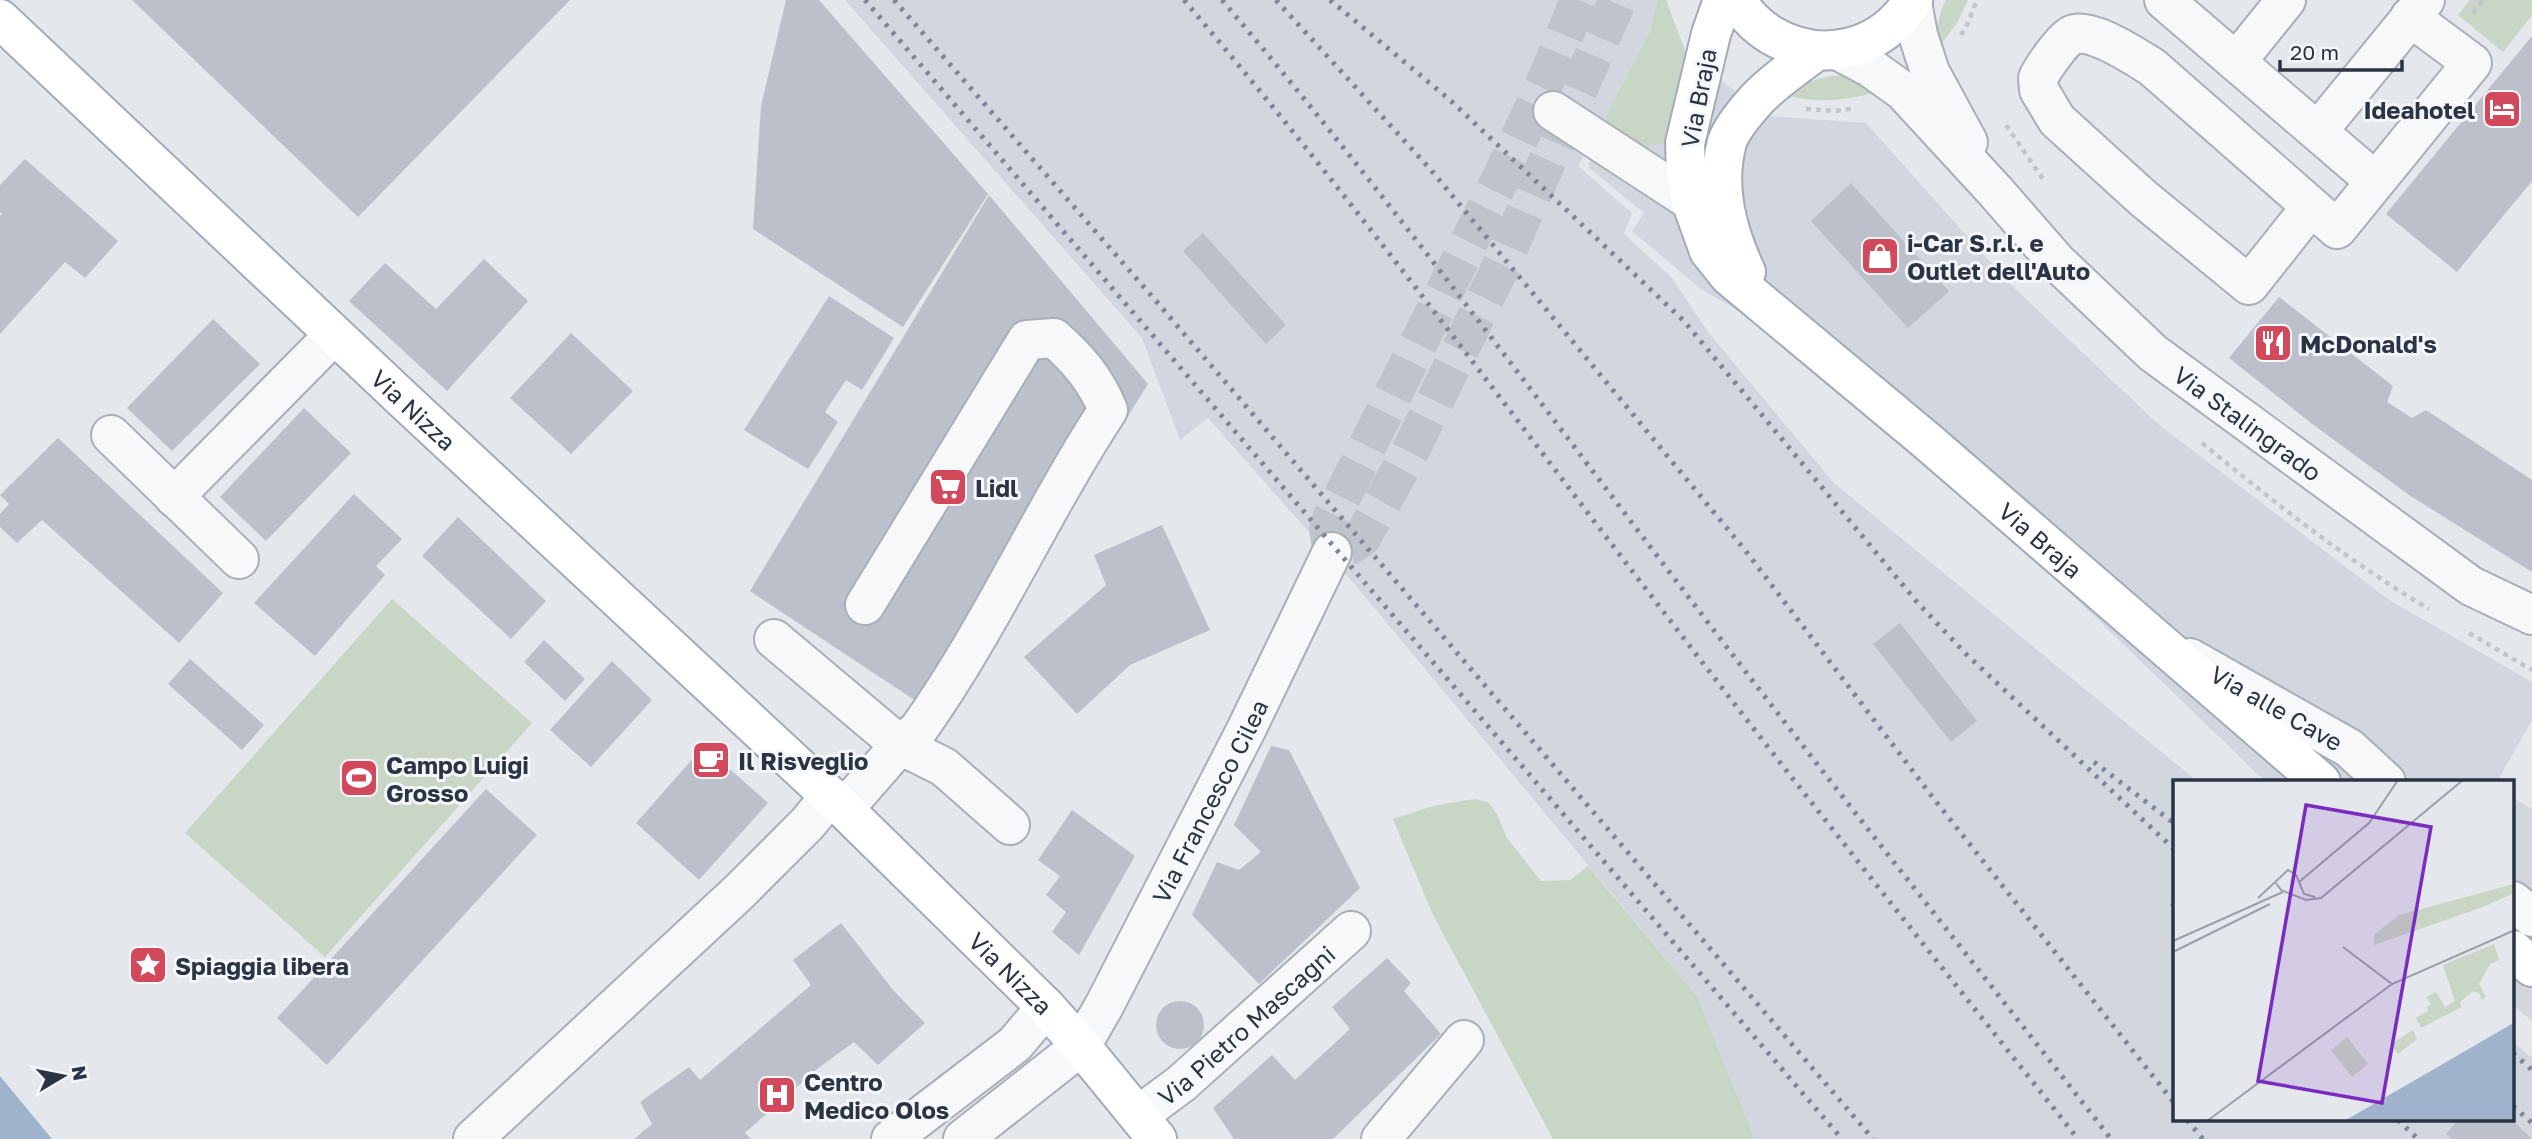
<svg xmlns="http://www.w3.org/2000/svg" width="2532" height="1139" font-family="'Golos Text',sans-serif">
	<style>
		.built { fill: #d2d6de }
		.green { fill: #c9d6c5 }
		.water { fill: #9fb4cc }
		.building { fill: #bbc0ca }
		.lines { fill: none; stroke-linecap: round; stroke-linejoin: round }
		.minor-tunnel { stroke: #bfc3cb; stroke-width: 38; stroke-dasharray: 38 19; stroke-linecap: butt }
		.minor-casing { stroke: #a9aeb7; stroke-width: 42 }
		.major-casing { stroke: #a3abb8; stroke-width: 42 }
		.path { stroke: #c2c5cb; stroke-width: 4.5; stroke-dasharray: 5 5; stroke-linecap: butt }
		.minor { stroke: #f7f8fa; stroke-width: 38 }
		.major { stroke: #fff; stroke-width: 38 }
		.rail { stroke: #7d8696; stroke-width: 5; stroke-dasharray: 3.5 7; stroke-linecap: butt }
		.labels { text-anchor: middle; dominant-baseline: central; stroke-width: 6; stroke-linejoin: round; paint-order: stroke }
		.street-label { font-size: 24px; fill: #2b3445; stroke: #f4f6f9 }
		.poi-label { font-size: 24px; font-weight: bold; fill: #2b3445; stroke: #f4f6f9; text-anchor: start }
		.inset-road { fill: none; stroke: #9a9fa9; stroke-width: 2 }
		.view { fill: #7b2cbf; fill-opacity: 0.15; stroke: #7b2cbf; stroke-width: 3.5 }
		.inset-edge { fill: none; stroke: #2b3445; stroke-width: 3.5 }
	</style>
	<rect width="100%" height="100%" fill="#e4e7ec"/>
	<path class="built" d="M845,0H1657L1651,29L1602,123L1669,142L1686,53L1767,116L1866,123L2007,281L2158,424L2389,600L2532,682V720L2497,782H2266L2071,594L1865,413L1761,324L1701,289L1632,231L1644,213L1588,167L1601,128L1578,166L1632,213L1624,234L1672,278L1708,332L1834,483L2198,782H2175V1120H2513V1042L2532,1058V1139H1755L1697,996L1352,581L1208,418L1180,440L1142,338Z
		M2513,798L2532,809V1021L2513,1005Z"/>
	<path class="green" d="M1657,0H1666L1686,53L1669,142L1641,148L1602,123L1651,29Z
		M1946,0H1968L1957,23L1939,47C1936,29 1938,17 1946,0Z
		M2470,0H2532V15L2503,52L2458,15Z
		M1841,75L1860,81L1876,92C1846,101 1818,103 1787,96C1805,82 1818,77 1841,75Z
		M392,599L532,723L325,957L185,833Z
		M1475,799L1488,802L1497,814L1507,838L1541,881L1570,880L1588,866L1697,996L1755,1139H1553L1432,913L1393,819L1433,806Z"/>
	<path class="water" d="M0,1076L52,1139H0Z"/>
	<path class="building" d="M132,0H570L358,217Z
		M786,0H819L988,194L903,327L753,229L761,106Z
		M2532,36V181L2457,272L2386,214Z
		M25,159L118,241L85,278L65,262L0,334V216L2,214L0,212V185Z
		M1851,183L1949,291L1908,328L1811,221Z
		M989,195L1148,384L943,713L931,711L750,591Z
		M1203,233L1286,325L1266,344L1183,251Z
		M484,259L528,301L447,391L349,301L385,263L436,309Z
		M829,296L894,338L862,390L846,380L825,412L838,422L808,469L744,430Z
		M2279,297L2393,386L2387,402L2412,418L2426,410L2532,480V572L2409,495L2311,423L2229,358Z
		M213,319L260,364L172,451L127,408Z
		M571,333L633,391L571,454L510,398Z
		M304,408L351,453L266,541L220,497Z
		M58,438L223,593L179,643L42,520L17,543L0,527V514L9,504L0,495Z
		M354,494L402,539L376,566L385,575L315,656L254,603Z
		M458,517L546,601L511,639L422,556Z
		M1162,525L1210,630L1130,665L1077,714L1024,657L1106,585L1094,555Z
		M1900,623L1977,721L1951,742L1873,644Z
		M544,640L585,679L565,701L524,662Z
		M190,659L264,725L242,750L168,684Z
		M612,661L652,700L591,767L550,730Z
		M704,746L768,803L699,880L636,823Z
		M1271,746L1289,750L1360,888L1259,984L1192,915L1217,862L1239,870L1261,852L1234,825Z
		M486,789L537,835L327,1065L277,1018Z
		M1072,810L1135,856L1079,955L1052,932L1066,912L1046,895L1060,876L1038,860Z
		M841,923L893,990L925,1023L878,1065L854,1042L817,1069L745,1133L751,1139H634L652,1124L640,1102L689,1067L700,1080L811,985L793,960Z
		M1387,958L1411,983L1404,991L1441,1034L1333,1139H1234L1213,1108L1272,1055L1295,1080L1350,1029L1332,1007Z
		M1156 1025a24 24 0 1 1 48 0a24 24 0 1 1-48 0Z
		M2458,1120H2512L2532,1139H2452L2446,1134Z"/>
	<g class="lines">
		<path class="minor-tunnel" d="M1579,0L1547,78L1501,178L1332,517L1328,529L1332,552L1350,546L1362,538L1410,452L1502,264L1618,0"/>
		<defs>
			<g id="minor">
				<path d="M2164,0L2375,181"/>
				<path d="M1912,2L1918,35L1930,72L1968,142"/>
				<path id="s1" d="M1839,51L1871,68L1903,91L1996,192L2057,262L2153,353L2471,586L2532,615"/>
				<path d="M2236,62L2286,0"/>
				<path d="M1553,111L1691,201"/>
				<path d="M2318,131L2425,0"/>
				<path d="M2310,208L2249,285L2144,199L2057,120L2039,90L2038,78C2043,68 2062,40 2072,35C2089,26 2136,57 2152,67L2337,229L2472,63L2410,17"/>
				<path d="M111,435L239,559"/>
				<path d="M174,497L334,335"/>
				<path d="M774,639L900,745L918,730C990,629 1040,514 1108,410C1096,380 1078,359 1054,338L1027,340L865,605"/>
				<path id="s2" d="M2190,658L2349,748L2386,782"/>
				<path d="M844,809L900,745L944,767L1010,825"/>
				<path d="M2513,901L2532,917"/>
				<path id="s3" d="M1139,1115L1182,1083L1351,931"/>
				<path d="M473,1139L739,892L808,823L830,796"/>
				<path d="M891,1139L1015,1044L1046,1007"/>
				<path id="s4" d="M963,1139L1081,1046L1104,1006L1246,730L1332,552"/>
				<path d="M1381,1139L1464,1040"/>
			</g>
			<g id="major">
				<path id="s5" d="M1723,0L1711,34L1685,143L1686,173L1691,201L1709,251L1729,276L1927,441L2321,782"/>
				<path d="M1738,0C1744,14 1758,27 1771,35C1822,65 1882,50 1913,0"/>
				<path id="s6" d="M0,19L407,403L844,809L1046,1007L1081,1046L1157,1139"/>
				<path d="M1746,272C1727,231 1715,187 1727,142C1732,127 1747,110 1758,98C1774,81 1797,66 1816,51"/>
				<path d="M2513,950L2532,967"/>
			</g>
		</defs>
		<use href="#minor" class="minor-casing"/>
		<use href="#major" class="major-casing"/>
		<path class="path" d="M2473,13L2483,0
			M1961,35L1968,23L1977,0
			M1806,109L1836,111L1856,108
			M2006,125L2045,182
			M2202,443C2275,503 2348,561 2429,609
			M2469,633L2532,670"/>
		<use href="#minor" class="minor"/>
		<use href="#major" class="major"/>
		<path class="rail" d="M865,0L1842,1139
			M894,0L1156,301L1873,1139
			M1184,0C1354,200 1509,411 1669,619C1803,794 1941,966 2078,1139
			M1222,0C1385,192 1534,395 1687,595C1826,778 1970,958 2111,1139
			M1276,0L1431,170L1745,550L1934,799L2175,1104
			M1330,0L1450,100L1684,321L1917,602L1966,654L2175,850
			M2094,762L2175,824
			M2172,903L2175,906
			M2513,1053L2532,1070
			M2513,1106L2532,1123
			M2187,1120L2203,1139
			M2398,1120L2418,1139"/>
	</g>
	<defs>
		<symbol id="hotel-square" viewBox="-11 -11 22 22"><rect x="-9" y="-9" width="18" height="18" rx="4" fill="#d1495b" stroke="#f4f6f9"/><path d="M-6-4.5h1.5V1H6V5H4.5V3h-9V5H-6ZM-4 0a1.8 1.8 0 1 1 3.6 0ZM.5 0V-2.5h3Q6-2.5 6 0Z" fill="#fff"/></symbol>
		<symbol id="shop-square" viewBox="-11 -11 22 22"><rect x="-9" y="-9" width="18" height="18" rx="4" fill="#d1495b" stroke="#f4f6f9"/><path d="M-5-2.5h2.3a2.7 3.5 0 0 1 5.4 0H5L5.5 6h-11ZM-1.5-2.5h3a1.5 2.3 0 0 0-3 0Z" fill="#fff"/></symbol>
		<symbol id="restaurant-square" viewBox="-11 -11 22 22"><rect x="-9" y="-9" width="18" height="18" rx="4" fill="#d1495b" stroke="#f4f6f9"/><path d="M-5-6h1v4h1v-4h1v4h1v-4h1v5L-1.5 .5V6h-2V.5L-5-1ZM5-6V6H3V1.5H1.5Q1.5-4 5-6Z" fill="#fff"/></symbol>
		<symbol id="supermarket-square" viewBox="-11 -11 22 22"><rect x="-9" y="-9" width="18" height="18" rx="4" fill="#d1495b" stroke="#f4f6f9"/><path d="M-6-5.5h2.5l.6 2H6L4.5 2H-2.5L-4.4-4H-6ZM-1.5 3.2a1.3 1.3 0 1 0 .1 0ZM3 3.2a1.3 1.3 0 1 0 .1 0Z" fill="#fff"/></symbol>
		<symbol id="cafe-square" viewBox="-11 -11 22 22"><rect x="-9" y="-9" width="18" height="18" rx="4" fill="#d1495b" stroke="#f4f6f9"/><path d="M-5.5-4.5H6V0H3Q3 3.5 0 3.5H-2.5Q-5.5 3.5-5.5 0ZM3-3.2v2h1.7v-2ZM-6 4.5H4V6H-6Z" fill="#fff"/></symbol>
		<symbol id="stadium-square" viewBox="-11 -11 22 22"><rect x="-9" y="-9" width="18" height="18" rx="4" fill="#d1495b" stroke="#f4f6f9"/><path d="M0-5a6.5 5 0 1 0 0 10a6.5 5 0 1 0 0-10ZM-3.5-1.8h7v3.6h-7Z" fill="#fff"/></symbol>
		<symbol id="sight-square" viewBox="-11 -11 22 22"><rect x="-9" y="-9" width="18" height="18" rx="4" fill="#d1495b" stroke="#f4f6f9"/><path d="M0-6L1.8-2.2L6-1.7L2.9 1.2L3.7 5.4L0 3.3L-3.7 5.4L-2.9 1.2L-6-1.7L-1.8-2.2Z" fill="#fff"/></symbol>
		<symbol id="hospital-square" viewBox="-11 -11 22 22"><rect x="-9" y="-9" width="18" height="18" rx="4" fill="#d1495b" stroke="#f4f6f9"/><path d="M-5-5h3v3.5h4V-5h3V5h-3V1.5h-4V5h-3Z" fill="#fff"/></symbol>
	</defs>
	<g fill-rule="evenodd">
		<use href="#hotel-square" x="2480" y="87" width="44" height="44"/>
		<use href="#shop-square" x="1858" y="234" width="44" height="44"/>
		<use href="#restaurant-square" x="2251" y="321" width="44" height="44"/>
		<use href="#supermarket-square" x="926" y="465" width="44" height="44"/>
		<use href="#cafe-square" x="689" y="738" width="44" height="44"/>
		<use href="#stadium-square" x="337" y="756" width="44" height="44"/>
		<use href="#sight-square" x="126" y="943" width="44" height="44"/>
		<use href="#hospital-square" x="755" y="1073" width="44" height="44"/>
	</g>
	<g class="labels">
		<g class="street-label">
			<text transform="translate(1698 98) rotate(-79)">Via Braja</text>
			<text stroke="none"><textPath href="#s6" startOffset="569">Via Nizza</textPath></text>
			<text stroke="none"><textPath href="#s1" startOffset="556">Via Stalingrado</textPath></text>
			<text stroke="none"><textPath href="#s5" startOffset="700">Via Braja</textPath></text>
			<text stroke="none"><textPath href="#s2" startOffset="100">Via alle Cave</textPath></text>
			<text stroke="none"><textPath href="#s4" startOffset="427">Via Francesco Cilea</textPath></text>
			<text stroke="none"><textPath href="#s6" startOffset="1390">Via Nizza</textPath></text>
			<text stroke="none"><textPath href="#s3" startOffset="140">Via Pietro Mascagni</textPath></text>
		</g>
		<g class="poi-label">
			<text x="2475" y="109" text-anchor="end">Ideahotel</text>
			<text x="1907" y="242">i-Car S.r.l. e<tspan x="1907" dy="28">Outlet dell'Auto</tspan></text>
			<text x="2300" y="343">McDonald's</text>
			<text x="975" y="487">Lidl</text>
			<text x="738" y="760">Il Risveglio</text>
			<text x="386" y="764">Campo Luigi<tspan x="386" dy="28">Grosso</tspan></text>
			<text x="175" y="965">Spiaggia libera</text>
			<text x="804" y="1081">Centro<tspan x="804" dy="28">Medico Olos</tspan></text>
		</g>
	</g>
	<g transform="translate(2173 780)">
		<rect width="341" height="341" fill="#e4e7ec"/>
		<path d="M341,104V113L310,127L201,165V155L226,135ZM321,164L326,180L317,184L306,204L313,217L308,220L307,214L300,211L287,222L289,227L248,248L243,238L255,231L253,227L258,224L253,217L263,212L272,227L282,221L270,185ZM240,250L244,259L225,274L218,264ZM174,257L195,284L179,297L158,270Z" fill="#c9d6c5"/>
		<path d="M342,242L341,341H171L263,288Z" fill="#9fb4cc"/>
		<path class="inset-road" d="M126,102L196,43L225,0M103,103L108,110L133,120L148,118L290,0M85,118L115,90L123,95L131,114L142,117M0,161L110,112M170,167L219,204M0,172L97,124M34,341L219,204L342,150"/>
		<path class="view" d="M133,25L258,47L209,323L85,301Z"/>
		<rect width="341" height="341" class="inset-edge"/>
	</g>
	<g transform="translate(63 1076) rotate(80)" stroke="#f4f6f9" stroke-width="5" paint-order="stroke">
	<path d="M0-5L12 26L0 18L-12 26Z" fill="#2b3445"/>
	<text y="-10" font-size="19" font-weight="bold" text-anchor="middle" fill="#2b3445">N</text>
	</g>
	<path d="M2280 60v10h122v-10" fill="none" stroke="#2b3445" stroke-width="3.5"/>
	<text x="2290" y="60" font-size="21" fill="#2b3445" stroke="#f4f6f9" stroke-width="5" paint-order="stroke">20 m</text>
</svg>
